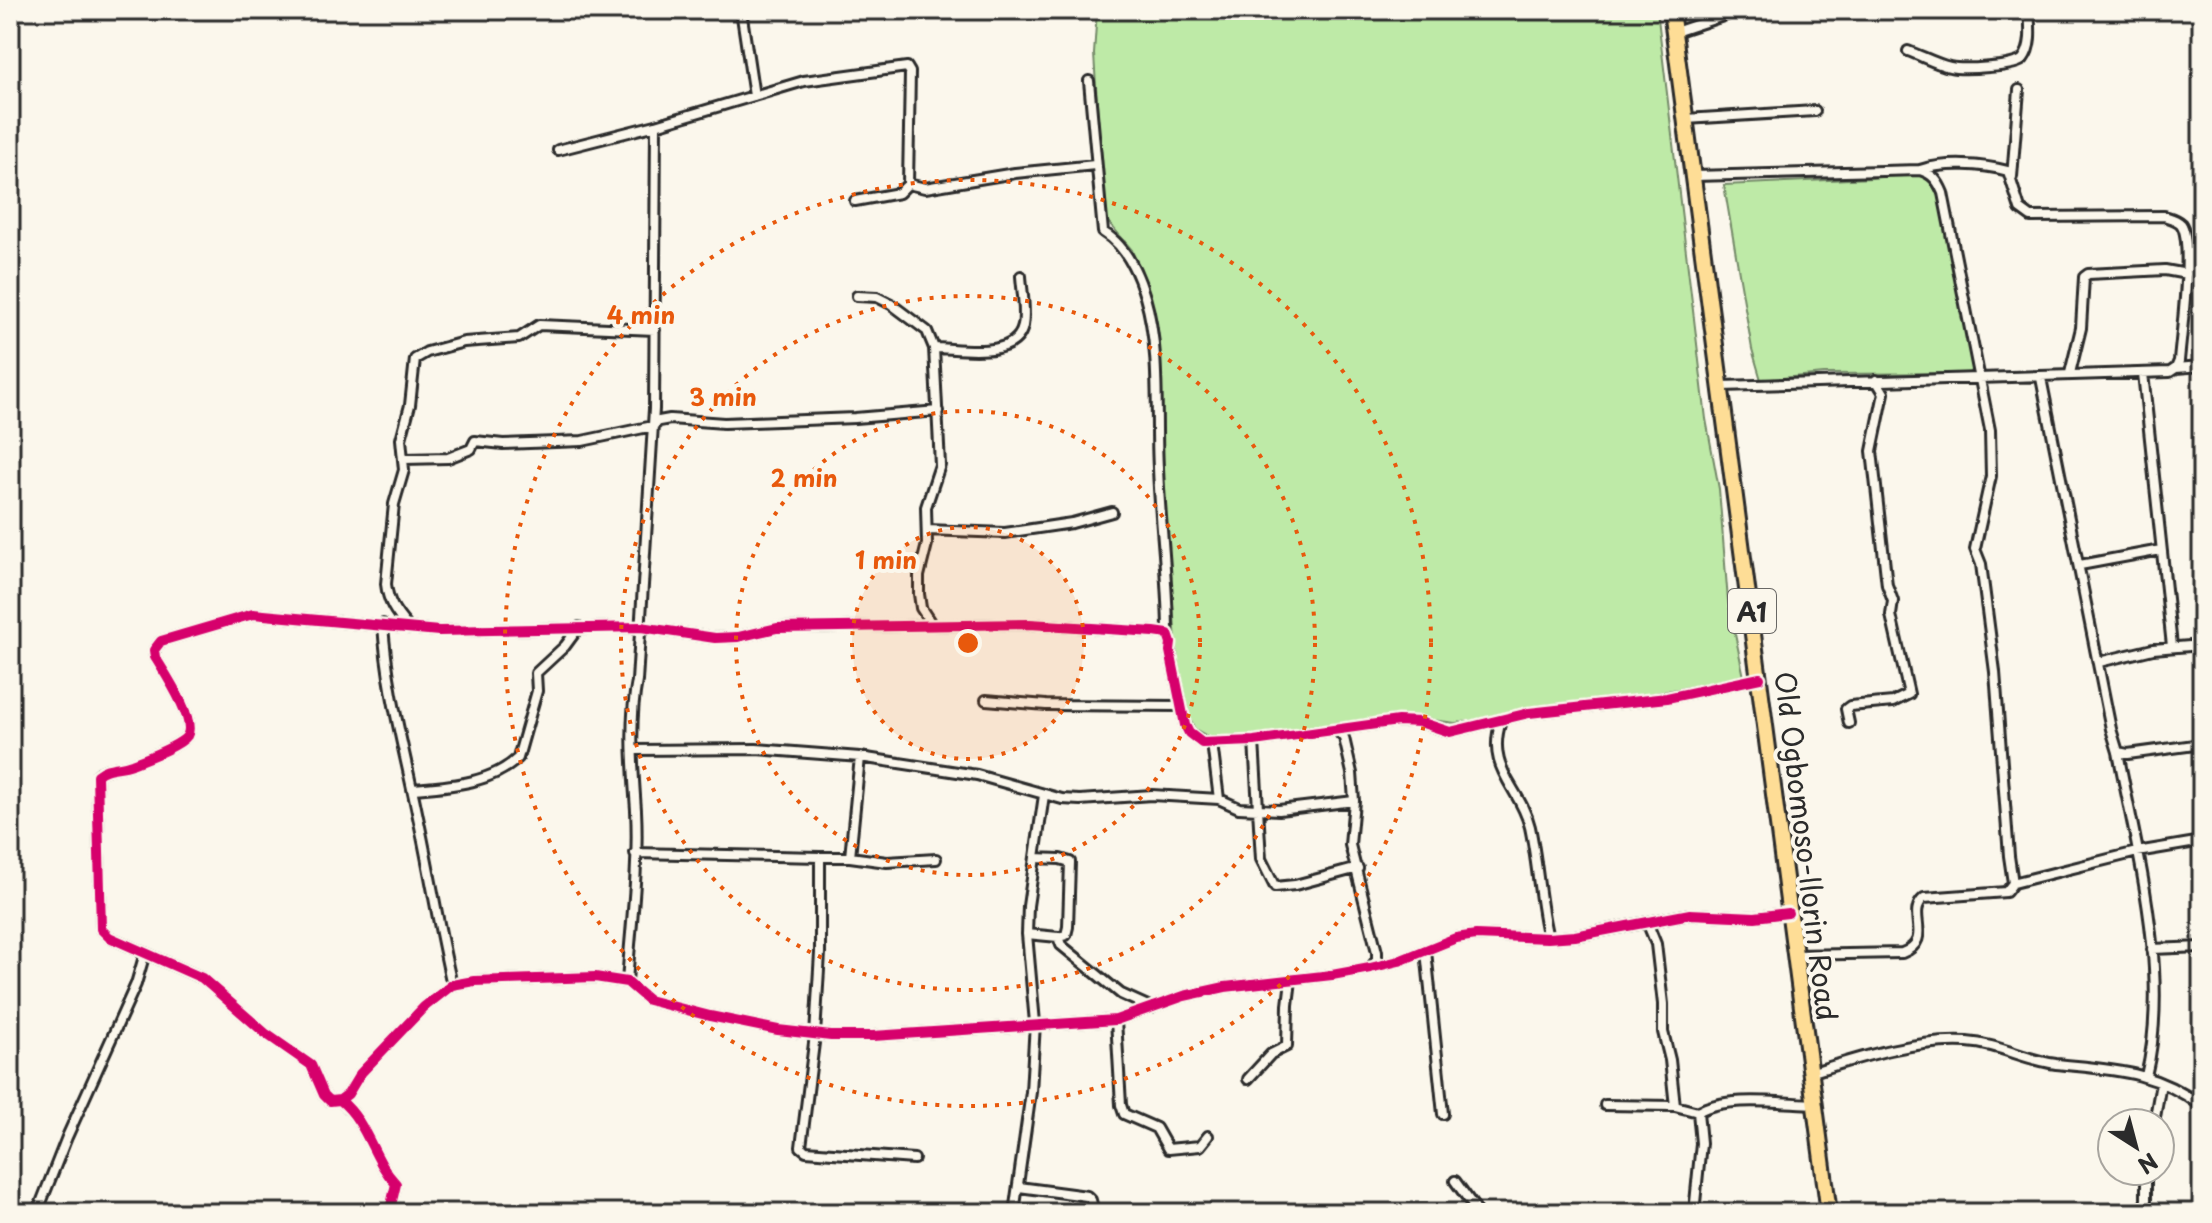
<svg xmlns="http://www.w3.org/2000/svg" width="2212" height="1223" font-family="'Playpen Sans',sans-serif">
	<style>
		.green { fill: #beeaa7; stroke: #748a69; stroke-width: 2 }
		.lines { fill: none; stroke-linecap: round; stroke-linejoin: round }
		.street-casing { stroke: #2b2b2b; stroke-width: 14 }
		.highway-casing { stroke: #2b2b2b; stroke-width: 20 }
		.street { stroke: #fbf7ec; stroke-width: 8 }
		.highway { stroke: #fedd96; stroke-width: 14 }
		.cycleway-casing { stroke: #fbf7ec; stroke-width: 15 }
		.cycleway { stroke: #d6006c; stroke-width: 10 }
		.ring { fill: none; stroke: #e8590c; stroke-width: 4; stroke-dasharray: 4 8 }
		.labels { text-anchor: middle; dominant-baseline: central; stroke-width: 8; stroke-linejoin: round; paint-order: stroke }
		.shield { fill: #fbf7ec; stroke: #696865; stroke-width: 2 }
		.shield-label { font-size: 26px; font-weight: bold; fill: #2b2b2b }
		.street-label { font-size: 28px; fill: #2b2b2b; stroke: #fbf7ec }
		.centre { fill: #e8590c; stroke: #fbf7ec; stroke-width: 4 }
		.ring-label { font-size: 24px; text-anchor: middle; font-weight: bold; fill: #e8590c; stroke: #fbf7ec; stroke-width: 8; stroke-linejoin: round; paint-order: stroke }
	</style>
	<rect width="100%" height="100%" fill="#fbf7ec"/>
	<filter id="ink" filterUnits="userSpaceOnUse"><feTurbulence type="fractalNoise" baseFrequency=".0125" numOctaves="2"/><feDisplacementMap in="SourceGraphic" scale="16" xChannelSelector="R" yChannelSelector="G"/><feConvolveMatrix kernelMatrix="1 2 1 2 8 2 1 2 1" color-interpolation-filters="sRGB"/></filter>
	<g filter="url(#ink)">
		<path class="green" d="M1097,10H1657L1706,419L1719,489L1728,601L1744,677L1611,701L1455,723L1403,716L1258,737H1209L1195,729L1185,710L1177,652L1163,484L1158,329L1132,250L1104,217L1094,54Z
			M1909,173C1929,176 1934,184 1940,202L1973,366L1971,373L1824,374L1761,380L1752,349L1724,185L1872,178Z"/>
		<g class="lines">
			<defs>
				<path id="street" d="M741,10L754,96
					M1675,32L1741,10
					M1908,51C1922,56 1936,64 1950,67C1962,70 2017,67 2023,59C2033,46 2030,26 2029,10
					M1089,81L1103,232C1125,245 1138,273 1145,297C1161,351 1155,413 1158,468C1160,523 1168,579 1168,634
					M1686,119L1815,111
					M558,150L656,125
					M1694,176L1920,170C1945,162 1982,164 2008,171L2020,209L2031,217L2164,216C2170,218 2176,219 2181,224C2194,241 2181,336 2179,361L2176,368L2170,372L1722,386
					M2012,177L2019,90
					M908,184L925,188L1015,173L1095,165
					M857,296L877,297L891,304L927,331L934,348L940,465L926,507L927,544L919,576V594L921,608L932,625
					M934,348C959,348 1016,360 1023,326C1026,310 1022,291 1021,276
					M2176,368L2202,366
					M2070,373L2081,328L2084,277L2088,274L2165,270L2187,274
					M2143,373L2172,646
					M2041,378L2111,729L2118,752C2137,853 2171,974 2146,1076
					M404,459L448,458L471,449L475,441L503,444L582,441L653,426L659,421L670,419L724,423L855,418L938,411
					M927,530L1005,533L1072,523L1112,512
					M2080,565L2161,550
					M383,624C387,690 405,752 418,817C430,873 439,929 452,985
					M407,626C395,612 388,602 386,584L394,504L404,470L401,439L410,405L415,359L427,352L464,342L519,338L539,325L655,330
					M2099,662L2153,649L2202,645
					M986,700L1046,705L1180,706
					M1501,721C1485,770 1520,786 1530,827C1538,864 1539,901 1548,938
					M1849,723L1846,709L1850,706L1893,702L1909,694L1891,615L1893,601L1887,585L1872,451L1884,393L1876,380
					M1337,730L1344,738L1352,773L1354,801L1350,845L1377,952V960L1371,967
					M1254,741L1261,859L1275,887L1295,885L1358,868
					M1212,743L1219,799
					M635,750L756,749L860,757L977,775L1062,799L1080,800L1152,795L1219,799L1239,808L1279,810L1354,801
					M2118,752L2128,754L2202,744
					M860,757L850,857H820V953L815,1035L801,1147L806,1151L914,1159
					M413,789C448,786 491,784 518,758L537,691L536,673L565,646L579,627
					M635,853L820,857
					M850,857L887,862L936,859
					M2013,883L2137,852L2202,841
					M1647,922L1656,944L1663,1004V1032L1670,1060L1675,1106
					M1027,934L1058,937L1066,935L1068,927L1070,862L1060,859L1035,858
					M1058,937L1061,945L1121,994L1152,1008
					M2152,949L2202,947
					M1426,951L1443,1114
					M1794,955L1902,953C1935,940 1905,914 1924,898L2006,892L2013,883L2009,856L1995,672L1981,564L1975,549L1991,476L1990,430L1943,193C1938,181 1933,174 1920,170
					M627,982C631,925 639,867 636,810C633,768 629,721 637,681L654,409L656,125L804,81L907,67L910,72L908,184L899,193L855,201
					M1116,1020L1121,1105L1124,1114L1156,1128L1168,1149L1200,1146L1208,1136
					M1810,1073C1858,1058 1915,1039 1967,1042C1999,1044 2025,1060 2056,1064C2114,1070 2153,1070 2202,1106
					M1248,1079L1271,1054L1287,1046L1288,1005L1291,980
					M340,1100L348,1094L360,1074L424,1007L452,985L474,981L595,977L627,982L648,1000L710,1016L778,1030L831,1036H873L1116,1020L1184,996L1225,987L1332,975L1370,968L1399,961L1456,938L1476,935L1548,938L1575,936L1690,914L1755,917L1788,913
					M1605,1105L1675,1106L1698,1112
					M1698,1112C1725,1095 1781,1103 1814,1104
					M2154,1123L2161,1083
					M2146,1171V1213
					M1455,1181L1474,1207L1476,1213
					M1019,1187L1087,1196L1091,1200L1094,1213
					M37,1213L67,1137L136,984L145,953
					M400,1213L391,1205L396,1184C371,1157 369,1124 340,1100L330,1101L324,1095L311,1065L265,1033L202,978L109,937L101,929L97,775C107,766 119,769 132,764C144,759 180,746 187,736C197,720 164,672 155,657L154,650L161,641L253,614L439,631L641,627L715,638L738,637L777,628L1030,624L1154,632L1168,634L1171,643L1170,651L1185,725L1189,733L1202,743L1254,741L1398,721L1420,722L1450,732L1529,713L1667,698L1760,678
					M1014,1213L1031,1092L1035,1023L1027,934L1028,906L1044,795
					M1694,1213L1701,1143L1698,1112
					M2085,1213L2147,1211"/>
				<path id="highway" d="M1671,10L1829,1213"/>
			</defs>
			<use href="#street" class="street-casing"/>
			<use href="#highway" class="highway-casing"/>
			<use href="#street" class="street"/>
			<use href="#highway" class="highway"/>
			<defs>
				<path id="cycleway" d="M340,1100L348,1094L360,1074L424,1007L452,985L474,981L595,977L627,982L648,1000L710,1016L778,1030L831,1036H873L1116,1020L1184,996L1225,987L1332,975L1370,968L1399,961L1456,938L1476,935L1548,938L1575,936L1690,914L1755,917L1788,913
					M400,1213L391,1205L396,1184C371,1157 369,1124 340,1100L330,1101L324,1095L311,1065L265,1033L202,978L109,937L101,929L97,775C107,766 119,769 132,764C144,759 180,746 187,736C197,720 164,672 155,657L154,650L161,641L253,614L439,631L641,627L715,638L738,637L777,628L1030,624L1154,632L1168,634L1171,643L1170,651L1185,725L1189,733L1202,743L1254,741L1398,721L1420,722L1450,732L1529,713L1667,698L1760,678"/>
			</defs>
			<use href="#cycleway" class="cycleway-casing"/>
			<use href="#cycleway" class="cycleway"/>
		</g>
	</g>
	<circle cx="968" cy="643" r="116" fill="#e8590c" fill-opacity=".12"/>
	<g class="ring">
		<circle cx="968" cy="643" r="116"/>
		<circle cx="968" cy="643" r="232"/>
		<circle cx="968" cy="643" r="347"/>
		<circle cx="968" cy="643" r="463"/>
	</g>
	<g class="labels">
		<rect class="shield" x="1728" y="589" width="48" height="44" rx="6"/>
		<g class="shield-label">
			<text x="1752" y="611">A1</text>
		</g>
		<g class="street-label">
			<text transform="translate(1807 846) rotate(83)">Old Ogbomoso-Ilorin Road</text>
		</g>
	</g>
	<circle cx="968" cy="643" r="12" class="centre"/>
	<g class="ring-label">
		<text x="641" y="324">4 min</text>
		<text x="723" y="406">3 min</text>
		<text x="804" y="487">2 min</text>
		<text x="886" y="569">1 min</text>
	</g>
	<rect width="2212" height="1223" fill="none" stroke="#fbf7ec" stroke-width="40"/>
	<rect x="20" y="20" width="2172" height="1183" fill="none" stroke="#2b2b2b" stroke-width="3" filter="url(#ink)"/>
	<g transform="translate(2136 1147) rotate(144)"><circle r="38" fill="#fbf7ec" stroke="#a8a59f" stroke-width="2"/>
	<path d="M0-6L14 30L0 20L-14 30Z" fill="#2b2b2b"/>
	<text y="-12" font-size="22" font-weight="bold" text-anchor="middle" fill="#2b2b2b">N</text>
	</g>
</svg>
